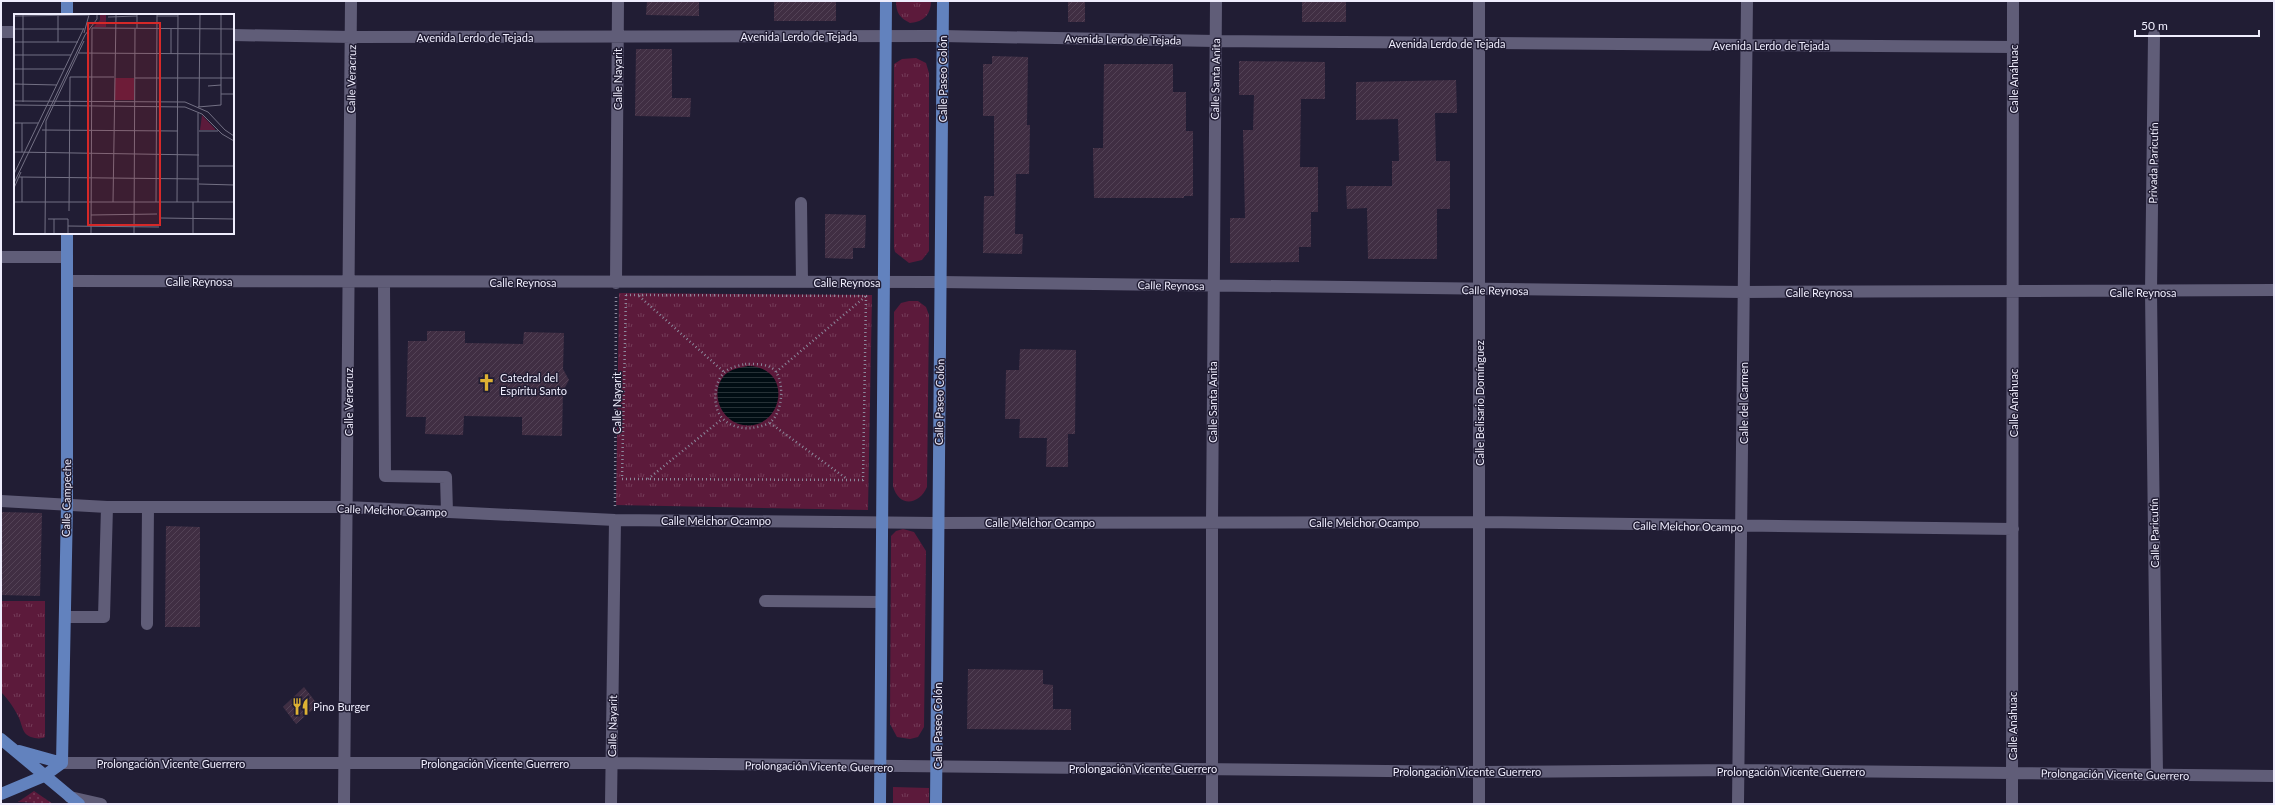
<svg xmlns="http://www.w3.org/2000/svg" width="2275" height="805" font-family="Lato,sans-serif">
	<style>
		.grass { fill: url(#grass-dots) }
		.park { fill: url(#park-tufts) }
		.water { fill: url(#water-rules) }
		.building { fill: url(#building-hatch) }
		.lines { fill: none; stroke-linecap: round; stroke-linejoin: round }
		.path { stroke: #8c899c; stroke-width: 2.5; stroke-dasharray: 1 3; stroke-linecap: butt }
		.minor { stroke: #605d78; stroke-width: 12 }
		.major { stroke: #6282be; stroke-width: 12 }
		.labels { text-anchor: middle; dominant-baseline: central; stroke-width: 3; stroke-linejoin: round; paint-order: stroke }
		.street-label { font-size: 11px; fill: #efedfd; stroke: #211d34 }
		.poi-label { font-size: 11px; fill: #efedfd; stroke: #211d34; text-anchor: start }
		.inset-road { fill: none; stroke: #737084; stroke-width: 1 }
		.view { fill: #d62828; fill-opacity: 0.15; stroke: #d62828; stroke-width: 2 }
		.inset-edge { fill: none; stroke: #efedfd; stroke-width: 2 }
	</style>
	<defs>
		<pattern id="grass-dots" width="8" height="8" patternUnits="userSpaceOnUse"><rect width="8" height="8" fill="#5c1a3b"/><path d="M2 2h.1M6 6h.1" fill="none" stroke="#743c58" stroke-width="1.8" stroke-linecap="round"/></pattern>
		<pattern id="park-tufts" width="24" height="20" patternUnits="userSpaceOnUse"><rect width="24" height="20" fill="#5c1a3b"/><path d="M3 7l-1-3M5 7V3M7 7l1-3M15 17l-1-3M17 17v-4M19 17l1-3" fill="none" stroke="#743c58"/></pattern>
		<pattern id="water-rules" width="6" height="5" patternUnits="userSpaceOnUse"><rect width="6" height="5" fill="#010d13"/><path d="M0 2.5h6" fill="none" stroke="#263136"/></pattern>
		<pattern id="building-hatch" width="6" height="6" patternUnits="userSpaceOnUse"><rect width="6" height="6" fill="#402e43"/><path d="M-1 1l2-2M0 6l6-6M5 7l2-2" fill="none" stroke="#534256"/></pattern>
	</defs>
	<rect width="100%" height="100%" fill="#211d34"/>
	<path class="grass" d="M34,791L53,804L18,802Z"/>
	<path class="park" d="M896,1H931C931,14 924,22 910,23C900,18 896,13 896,1Z
		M916,58L926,63L929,73V251L922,260L909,263L895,252L894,248V64L902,59Z
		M619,293L872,295L868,510L616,505Z
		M909,301H918L926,307L929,315L927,487C919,505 899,508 893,486L894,312L901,303Z
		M903,529L914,532L926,551L924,727L918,737L910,739L897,737L890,724L891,536L896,531Z
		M1,601H45V737C40,740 29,738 25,733C22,729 21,722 19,718C15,709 8,699 1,692Z
		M893,787L929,788V804H893Z"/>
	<path class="water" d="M748,366C795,367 783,431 743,425C721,421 710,394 723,377C729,369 739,368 748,366Z"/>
	<path class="building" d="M647,1H699V16L646,15Z
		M774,1H836V21H774Z
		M1068,1H1085V22H1068Z
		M1302,1H1346V22H1302Z
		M636,49H672V98H691L690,117L635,116Z
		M992,56L1028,57L1027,125H1030L1029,174H1016L1015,234H1023L1022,254L983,253L984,196H994V116H983V64H992Z
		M1239,61L1325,62V99H1301L1300,167H1318V212H1311V247H1299V262L1230,263V218H1245L1243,130H1253L1254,95H1239Z
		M1104,64H1173V92H1186V131H1193V196H1184V198H1094L1093,148H1103Z
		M1456,80L1457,113H1435L1436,161H1450V209H1437V259H1368L1367,208L1347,209L1346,186H1392V161H1399L1398,119L1356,120V82Z
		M825,214L866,215L865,248H853V259L825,258Z
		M427,331H465V343L523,344L524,332L564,333L563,369L569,380L563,391L562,436L522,435V417L464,416L463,435L425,434L426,417H406L408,341H427Z
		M1020,349L1076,350L1075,434H1068V467H1046L1047,438H1019L1020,419H1005L1006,370H1019Z
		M1,512L42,513L40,596L1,595Z
		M166,526L200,527V627H165Z
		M968,669L1043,670V684L1053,685V709H1071V730L967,729Z
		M304,687L318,705L296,724L283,707Z"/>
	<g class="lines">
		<path class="path" d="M626,295L866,296L863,480L622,479Z
			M639,296L724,372
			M745,364C754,364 770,363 776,372C785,385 782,415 769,423C764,426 757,427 751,428C742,429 730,426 723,419C712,408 713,382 725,372C730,367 738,366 745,364Z
			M776,372L866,296
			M770,423L847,479
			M648,479L722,419
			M615,506L616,297"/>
		<path class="minor" d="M1,32H15
			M233,35L351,37L942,36L1215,41L2013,47
			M2154,35L2151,292L2157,775
			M801,203L802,282
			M1,257H67
			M67,281L940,282L1743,292L2274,290
			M384,282L385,476L446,477L447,512
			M616,283L618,1
			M1,501L107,507H347L615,520L937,523L1479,522L2013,529
			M765,601L880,602
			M65,617H104L107,507
			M147,624L148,507
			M62,763H611L1479,772L1738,770L2274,776
			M70,797L101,804
			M344,804L351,1
			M611,804L615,520
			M1212,804V521L1216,1
			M1479,804V1
			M1738,804L1747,1
			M2012,804L2013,1"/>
		<path class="major" d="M67,15V1
			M1,739L79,804
			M19,751L62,763
			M62,763L67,505V233
			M1,794L44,776L62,763
			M880,804L886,1
			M936,804L943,1"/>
	</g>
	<defs>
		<symbol id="church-bare" viewBox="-9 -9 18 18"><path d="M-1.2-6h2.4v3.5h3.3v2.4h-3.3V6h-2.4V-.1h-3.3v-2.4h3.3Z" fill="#ddb133" stroke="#211d34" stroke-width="2.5" paint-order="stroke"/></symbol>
		<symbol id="restaurant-bare" viewBox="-9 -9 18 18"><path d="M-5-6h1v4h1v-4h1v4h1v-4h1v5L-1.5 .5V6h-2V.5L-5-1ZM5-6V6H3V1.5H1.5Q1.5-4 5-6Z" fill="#ddb133" stroke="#211d34" stroke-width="2.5" paint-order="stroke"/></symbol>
	</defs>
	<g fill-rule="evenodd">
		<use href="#church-bare" x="474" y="370" width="25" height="25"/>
		<use href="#restaurant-bare" x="288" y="694" width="25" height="25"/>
	</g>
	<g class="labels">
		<g class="street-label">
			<text x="799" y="36">Avenida Lerdo de Tejada</text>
			<text x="475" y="37">Avenida Lerdo de Tejada</text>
			<text transform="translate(1123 39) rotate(1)">Avenida Lerdo de Tejada</text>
			<text x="1447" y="43">Avenida Lerdo de Tejada</text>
			<text x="1771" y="45">Avenida Lerdo de Tejada</text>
			<text transform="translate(351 79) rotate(-89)">Calle Veracruz</text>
			<text transform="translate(617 79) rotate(-90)">Calle Nayarit</text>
			<text transform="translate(942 79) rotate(-90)">Calle Paseo Colón</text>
			<text transform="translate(1215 79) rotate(-89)">Calle Santa Anita</text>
			<text transform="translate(2013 79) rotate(-90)">Calle Anáhuac</text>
			<text transform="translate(2153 163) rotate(-89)">Privada Paricutín</text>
			<text x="199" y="281">Calle Reynosa</text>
			<text x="523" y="282">Calle Reynosa</text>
			<text x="847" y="282">Calle Reynosa</text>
			<text transform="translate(1171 285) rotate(1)">Calle Reynosa</text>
			<text transform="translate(1495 290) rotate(1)">Calle Reynosa</text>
			<text x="1819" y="292">Calle Reynosa</text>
			<text x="2143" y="292">Calle Reynosa</text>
			<text transform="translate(348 402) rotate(-90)">Calle Veracruz</text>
			<text transform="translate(939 402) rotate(-89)">Calle Paseo Colón</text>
			<text transform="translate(1212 402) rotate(-90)">Calle Santa Anita</text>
			<text transform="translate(616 403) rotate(-90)">Calle Nayarit</text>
			<text transform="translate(1479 403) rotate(-90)">Calle Belisario Domínguez</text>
			<text transform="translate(1743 403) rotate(-90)">Calle del Carmen</text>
			<text transform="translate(2013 403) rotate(-90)">Calle Anáhuac</text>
			<text transform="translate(66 498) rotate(-89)">Calle Campeche</text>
			<text transform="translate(392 510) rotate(2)">Calle Melchor Ocampo</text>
			<text x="716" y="520">Calle Melchor Ocampo</text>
			<text x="1040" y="522">Calle Melchor Ocampo</text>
			<text x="1364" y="522">Calle Melchor Ocampo</text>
			<text transform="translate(1688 526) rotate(1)">Calle Melchor Ocampo</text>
			<text transform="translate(2154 533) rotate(-91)">Calle Paricutín</text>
			<text transform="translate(612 726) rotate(-89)">Calle Nayarit</text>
			<text transform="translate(937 726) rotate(-90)">Calle Paseo Colón</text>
			<text transform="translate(2012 726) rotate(-90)">Calle Anáhuac</text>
			<text x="171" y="763">Prolongación Vicente Guerrero</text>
			<text x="495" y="763">Prolongación Vicente Guerrero</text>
			<text transform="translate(819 766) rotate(1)">Prolongación Vicente Guerrero</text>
			<text x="1143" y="768">Prolongación Vicente Guerrero</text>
			<text x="1467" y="771">Prolongación Vicente Guerrero</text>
			<text x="1791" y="771">Prolongación Vicente Guerrero</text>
			<text transform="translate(2115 774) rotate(1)">Prolongación Vicente Guerrero</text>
		</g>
		<g class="poi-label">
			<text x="500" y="377">Catedral del<tspan x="500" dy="13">Espíritu Santo</tspan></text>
			<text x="313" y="706">Pino Burger</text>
		</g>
	</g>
	<g transform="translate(14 14)">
		<rect width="220" height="220" fill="#211d34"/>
		<path d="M188,101L201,115V116H186Z" fill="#5c1a3b"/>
		<path d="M86,1H92V13H80L86,6ZM101,64H120V86H100Z" fill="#5c1a3b"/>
		<path class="inset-road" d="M0,2L74,1M143,2H164M94,3L123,2M78,14L220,15M123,14V1M0,15H69M70,19L75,1M0,28H64M44,28V1M65,39L220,40M157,40V15M0,41H57M0,55H50M56,63H100M121,64H220M0,70L43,71M194,72L207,71M207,80H220M0,87L171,88L194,98L211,116L220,122M9,88V1M0,91L171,93L188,100L208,120L220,127M184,93L207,91V1M185,93L186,1M184,99V188M32,107L70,27M0,109H24M28,116L164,117M185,117H204M0,138L185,141M8,138V109M185,152H220M0,160L70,14M5,163L185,165M8,163V188M0,169L71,21L83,5V1M185,170L220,171M0,174L7,158M0,188H220M99,188L102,1M142,188L143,1M163,188L164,1M55,197L56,63M77,201L143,200M146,204L220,205M34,205H54V219M54,212L145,213M31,219L32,107M40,219V205M77,219L78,14M120,219L121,15M179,219V188"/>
		<path class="view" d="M74,9H146V211H74Z"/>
		<rect width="220" height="220" class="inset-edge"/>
	</g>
	<rect width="2275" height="805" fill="none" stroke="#efedfd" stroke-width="4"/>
	<path d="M2135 30v6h124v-6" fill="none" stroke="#efedfd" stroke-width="2"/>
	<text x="2141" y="30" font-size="12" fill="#efedfd" stroke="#211d34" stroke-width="3" paint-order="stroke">50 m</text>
</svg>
